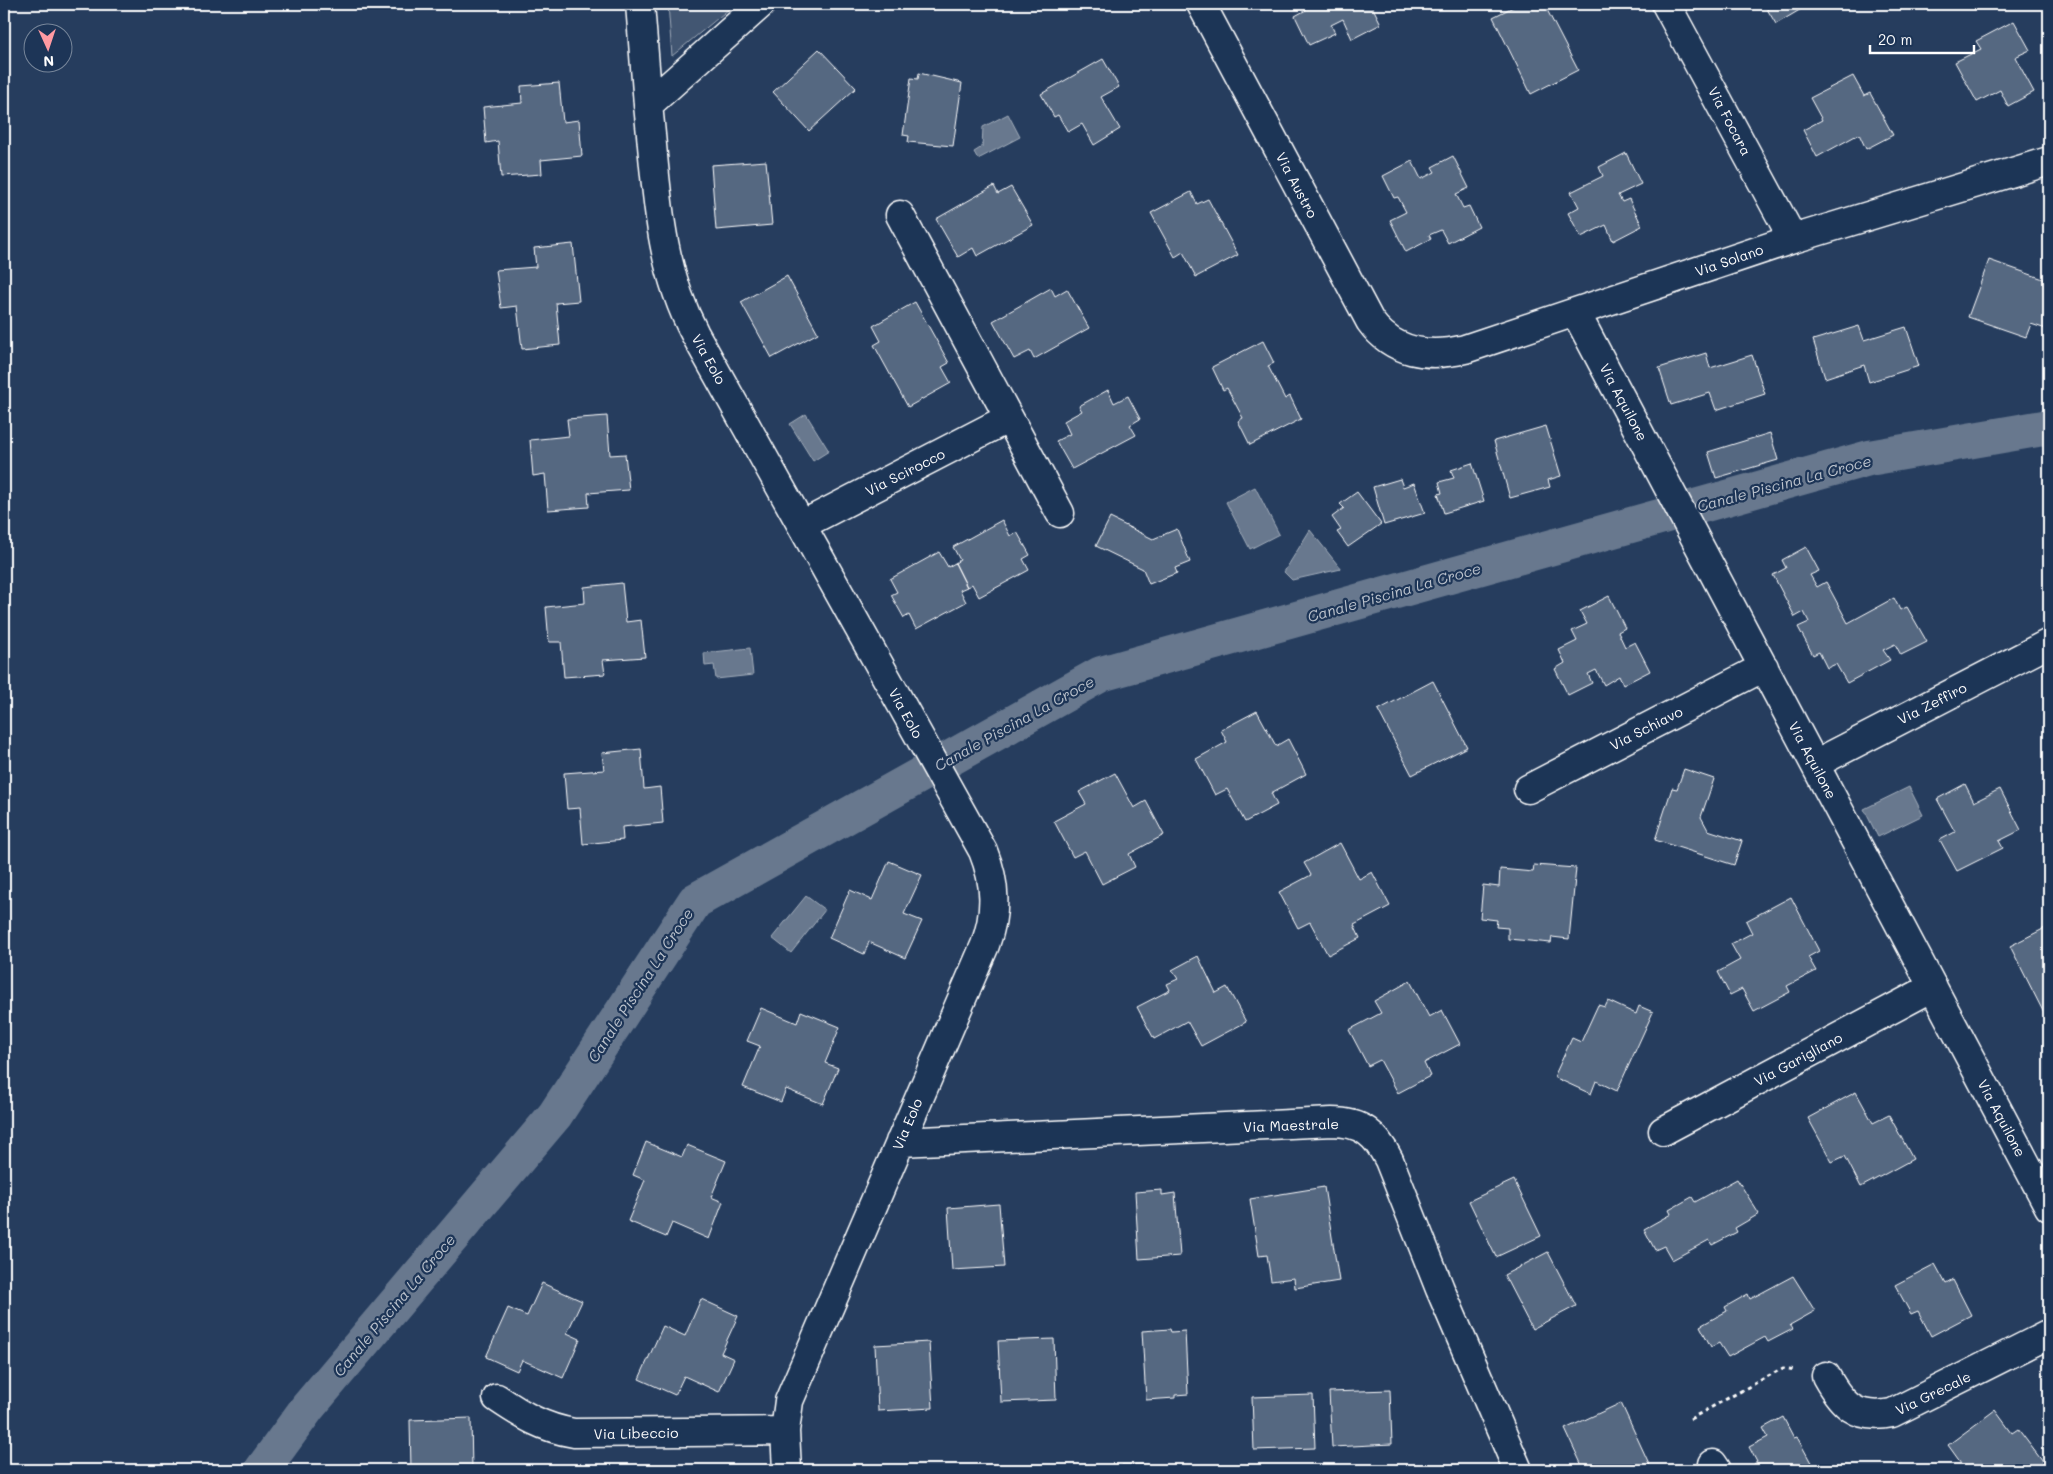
<svg xmlns="http://www.w3.org/2000/svg" width="2053" height="1474" font-family="Mali,sans-serif">
	<style>
		.green { fill: #425672; stroke: #a0aab8 }
		.water { fill: #67788e; stroke: #a4aebb }
		.lines { fill: none; stroke-linecap: round; stroke-linejoin: round }
		.canal { stroke: #67788e; stroke-width: 36 }
		.building { fill: #556781; stroke: #fff }
		.minor-casing { stroke: #fff; stroke-width: 31 }
		.path { stroke: #fff; stroke-width: 3; stroke-dasharray: 4 4; stroke-linecap: butt }
		.minor { stroke: #1d3557; stroke-width: 28 }
		.labels { text-anchor: middle; dominant-baseline: central; stroke-width: 4.5; stroke-linejoin: round; paint-order: stroke }
		.street-label { font-size: 14px; fill: #fff; stroke: #1d3557 }
		.water-label { font-size: 15px; font-style: italic; fill: #bbc2cc; stroke: #1d3557 }
	</style>
	<rect width="100%" height="100%" fill="#263d5e"/>
	<filter id="ink" filterUnits="userSpaceOnUse"><feTurbulence type="fractalNoise" baseFrequency=".02" numOctaves="2"/><feDisplacementMap in="SourceGraphic" scale="10" xChannelSelector="R" yChannelSelector="G"/><feConvolveMatrix kernelMatrix="1 2 1 2 8 2 1 2 1" color-interpolation-filters="sRGB"/></filter>
	<g filter="url(#ink)">
		<path class="green" d="M668,4H735L672,56Z"/>
		<path class="water" d="M1008,114L1020,137L978,159L974,152L982,147L983,127Z
			M806,414L829,451L813,461L790,424Z
			M1255,487L1279,534L1250,549L1226,502Z
			M1310,530L1341,569L1292,580L1284,572Z
			M750,648L753,675L716,679L714,665L705,666L704,653Z
			M1909,787L1923,815L1878,837L1864,809Z
			M806,896L825,910L791,953L772,938Z"/>
		<g class="lines">
			<path class="canal" d="M262,1470L308,1407L555,1115L695,901L1101,674L1869,458L2049,427"/>
		</g>
		<path class="building" d="M1303,4H1371L1381,24L1352,39L1343,19L1331,25L1335,33L1309,45L1295,16L1306,10Z
			M1519,4H1544L1578,70L1531,94L1493,17Z
			M1764,4H1801L1803,8L1776,24Z
			M2014,21L2030,50L2015,57L2034,92L2008,106L2000,90L1977,102L1955,62L1981,49L1976,41Z
			M819,49L856,88L809,131L773,92Z
			M1103,59L1119,87L1101,97L1120,129L1094,145L1082,124L1068,132L1058,115L1054,117L1041,94Z
			M919,73L962,83L953,146L908,142L909,136L903,135L911,78L918,79Z
			M1853,76L1864,96L1870,93L1893,135L1866,149L1859,134L1817,157L1803,130L1822,120L1810,98Z
			M559,83L563,122L579,120L582,156L541,160L542,174L501,177L498,141L486,143L483,107L522,103L521,86Z
			M1626,153L1641,184L1618,195L1622,202L1629,199L1642,226L1613,241L1606,225L1581,237L1568,213L1579,207L1571,192L1603,176L1599,167Z
			M1453,156L1469,188L1456,194L1463,208L1469,206L1479,227L1448,243L1441,230L1429,235L1431,239L1406,252L1390,220L1406,212L1398,197L1394,198L1383,176L1412,161L1421,179L1435,172L1432,167Z
			M766,161L772,225L716,230L711,165Z
			M994,186L998,194L1011,187L1033,225L977,256L973,248L958,257L936,219Z
			M1191,192L1197,204L1208,199L1238,255L1196,277L1183,252L1175,257L1151,213Z
			M573,244L579,301L556,303L560,345L522,349L517,306L501,308L496,270L536,267L534,248Z
			M1989,260L2049,281V280V330L2031,324L2026,337L1968,317Z
			M787,276L818,333L772,358L741,302Z
			M1051,288L1055,296L1067,289L1089,328L1034,359L1030,351L1014,359L993,321Z
			M915,302L949,363L942,367L951,383L908,407L874,345L881,341L873,326Z
			M1859,326L1864,340L1906,327L1919,366L1869,382L1864,365L1825,378L1813,340Z
			M1263,341L1274,363L1268,366L1285,399L1290,396L1301,419L1250,445L1238,421L1243,418L1227,388L1223,390L1212,367Z
			M1706,353L1710,368L1752,355L1765,394L1716,410L1710,393L1671,405L1659,368Z
			M1108,390L1114,403L1128,396L1140,419L1130,425L1136,435L1072,469L1056,441L1070,434L1064,421L1082,411L1079,406Z
			M607,416L610,455L625,454L629,490L588,493L589,507L548,510L545,474L533,476L530,440L569,436L567,419Z
			M1546,426L1561,476L1548,480L1550,487L1510,498L1494,441Z
			M1770,433L1778,460L1716,478L1708,452Z
			M1472,463L1484,501L1444,513L1438,494L1442,493L1439,482L1454,478L1451,470Z
			M1400,479L1403,487L1414,483L1425,513L1384,525L1373,487Z
			M1357,492L1381,524L1348,547L1337,532L1341,530L1332,517L1344,508L1340,504Z
			M1110,518L1153,539L1177,529L1190,562L1175,568L1177,573L1149,584L1143,569L1096,546Z
			M1002,520L1010,536L1017,532L1030,555L1023,559L1029,570L979,597L972,584L967,587L955,563L960,560L953,547Z
			M1806,547L1819,571L1810,575L1817,587L1826,582L1848,623L1894,598L1900,610L1907,607L1927,642L1901,655L1895,644L1883,650L1890,660L1847,683L1836,664L1827,668L1819,652L1813,655L1798,627L1809,622L1804,612L1795,617L1773,575L1786,568L1782,560Z
			M939,552L948,567L955,563L967,587L960,590L966,602L916,629L909,615L904,618L891,595L897,592L890,579Z
			M622,583L626,622L641,620L645,657L603,660L605,674L564,677L561,642H549L546,607L585,603L584,587Z
			M1609,596L1625,628L1618,632L1625,647L1635,642L1650,671L1623,685L1619,676L1604,685L1596,670L1588,674L1592,683L1568,695L1555,669L1565,663L1559,650L1577,641L1572,631L1587,624L1580,611Z
			M1433,681L1467,747L1412,775L1378,710Z
			M1257,711L1276,746L1288,739L1306,774L1271,793L1277,805L1245,822L1227,789L1215,795L1196,759L1227,742L1221,730Z
			M641,749L644,789L660,787L663,823L622,827L623,840L583,844L580,808L567,809L564,773L604,770L602,753Z
			M1684,769L1714,779L1701,817L1708,830L1742,841L1734,865L1655,840L1672,788L1677,789Z
			M1115,773L1134,808L1146,801L1164,835L1129,854L1135,867L1102,884L1085,851L1073,857L1054,821L1086,804L1079,792Z
			M1965,784L1974,802L2000,789L2021,830L1999,841L2003,848L1957,871L1940,840L1955,832L1937,799Z
			M1340,843L1359,879L1372,872L1390,906L1354,925L1360,938L1328,955L1310,922L1298,928L1279,892L1311,875L1304,863Z
			M889,861L922,875L904,914L922,921L905,958L869,942L864,954L829,938L850,890L872,900Z
			M1534,865L1576,868L1569,939L1552,937L1551,943L1508,939V928L1496,927L1497,920L1480,918L1483,885L1499,887L1500,869L1533,872Z
			M1791,897L1819,951L1808,957L1816,971L1787,986L1790,992L1754,1011L1742,989L1730,995L1718,972L1740,960L1731,944L1752,933L1746,921Z
			M2049,926V1023L2010,946Z
			M1198,956L1216,993L1227,987L1246,1022L1201,1046L1187,1021L1154,1039L1137,1007L1170,990L1167,984L1178,979L1172,970Z
			M1410,981L1429,1017L1442,1010L1460,1044L1424,1063L1430,1076L1398,1093L1380,1060L1368,1066L1349,1030L1381,1013L1374,1001Z
			M1608,1001L1636,1014L1639,1006L1653,1012L1617,1091L1596,1081L1591,1094L1554,1077L1572,1038L1581,1042L1598,1005L1605,1007Z
			M761,1008L797,1023L801,1011L840,1027L825,1063L838,1068L823,1104L786,1089L781,1102L743,1087L760,1046L747,1041Z
			M1856,1092L1873,1123L1889,1115L1913,1159L1861,1187L1845,1156L1832,1162L1808,1118Z
			M646,1142L682,1157L687,1145L726,1161L711,1197L723,1202L709,1239L672,1223L666,1237L628,1221L645,1180L633,1175Z
			M1737,1179L1759,1214L1735,1228L1737,1232L1712,1245L1709,1240L1672,1260L1664,1246L1655,1250L1644,1229L1671,1214L1669,1210L1692,1197L1695,1202Z
			M1514,1180L1541,1236L1496,1257L1469,1201Z
			M1324,1187L1339,1281L1295,1288L1294,1278L1271,1281L1267,1255L1259,1256L1250,1199Z
			M1162,1190V1195L1175,1193L1180,1256L1139,1259L1135,1192Z
			M999,1204L1004,1267L952,1270L948,1208Z
			M1548,1252L1576,1306L1532,1329L1504,1275Z
			M1935,1264L1946,1284L1953,1280L1971,1315L1931,1336L1918,1311L1911,1314L1895,1285Z
			M1793,1276L1815,1311L1790,1325L1793,1329L1768,1342L1765,1337L1728,1357L1719,1343L1711,1347L1700,1326L1727,1311L1725,1307L1748,1294L1750,1299Z
			M542,1283L582,1301L567,1333L580,1339L563,1378L522,1360L517,1371L486,1357L508,1308L527,1316Z
			M701,1299L738,1316L721,1353L734,1359L719,1392L684,1376L675,1395L639,1379L663,1326L685,1336Z
			M1170,1329L1171,1332L1185,1331L1188,1394L1175,1395V1398L1146,1400L1142,1331Z
			M1054,1339L1056,1400L1001,1402L998,1341Z
			M929,1342L933,1408L878,1411L875,1345Z
			M1390,1390L1392,1444L1332,1447L1329,1392Z
			M1313,1395L1315,1448L1254,1450L1252,1397Z
			M1621,1403L1652,1470H1584L1565,1429Z
			M1995,1410L2012,1433L2018,1429L2049,1470H1966L1948,1445Z
			M1783,1417L1794,1438L1797,1437L1815,1470H1757L1754,1464L1757,1462L1749,1447L1768,1437L1763,1428Z
			M471,1418L472,1470H411L410,1420Z
			M1122,1465H1157V1470H1122Z"/>
		<g class="lines">
			<defs>
				<path id="minor" d="M640,4L648,105
					M761,4L648,105C657,185 657,262 695,334L983,851C996,883 997,912 985,945L789,1401L785,1431L787,1470
					M1201,4L1370,321C1393,353 1428,358 1465,349L1793,239L2049,161
					M1666,4L1793,239
					M900,215L1060,513
					M1576,313L2049,1207
					M802,525L1009,418
					M1815,764L2049,643
					M1528,789L1764,667
					M1663,1131L1933,987
					M900,1142L1332,1122C1362,1122 1376,1134 1389,1160L1440,1289L1518,1470
					M1826,1376C1842,1405 1856,1420 1892,1413L2049,1334
					M497,1398C522,1415 543,1428 574,1433L785,1431
					M1713,1464L1717,1470"/>
			</defs>
			<use href="#minor" class="minor-casing"/>
			<path class="path" d="M1690,1419L1783,1368L1796,1370"/>
			<use href="#minor" class="minor"/>
		</g>
	</g>
	<g class="labels">
		<g class="street-label">
			<text transform="translate(1730 121) rotate(62)">Via Focara</text>
			<text transform="translate(1297 185) rotate(62)">Via Austro</text>
			<text transform="translate(1729 260) rotate(-19)">Via Solano</text>
			<text transform="translate(709 359) rotate(61)">Via Eolo</text>
			<text transform="translate(1624 402) rotate(62)">Via Aquilone</text>
			<text transform="translate(905 472) rotate(-27)">Via Scirocco</text>
			<text transform="translate(1932 703) rotate(-27)">Via Zeffiro</text>
			<text transform="translate(906 713) rotate(61)">Via Eolo</text>
			<text transform="translate(1646 728) rotate(-27)">Via Schiavo</text>
			<text transform="translate(1813 760) rotate(62)">Via Aquilone</text>
			<text transform="translate(1798 1059) rotate(-28)">Via Garigliano</text>
			<text transform="translate(2002 1118) rotate(62)">Via Aquilone</text>
			<text transform="translate(907 1124) rotate(-67)">Via Eolo</text>
			<text transform="translate(1291 1125) rotate(-2)">Via Maestrale</text>
			<text transform="translate(1933 1393) rotate(-26)">Via Grecale</text>
			<text transform="translate(636 1433) rotate(-1)">Via Libeccio</text>
		</g>
		<g class="water-label">
			<text transform="translate(1784 483) rotate(-15)">Canale Piscina La Croce</text>
			<text transform="translate(1394 592) rotate(-16)">Canale Piscina La Croce</text>
			<text transform="translate(1014 723) rotate(-29)">Canale Piscina La Croce</text>
			<text transform="translate(640 985) rotate(-57)">Canale Piscina La Croce</text>
			<text transform="translate(394 1305) rotate(-50)">Canale Piscina La Croce</text>
		</g>
	</g>
	<rect width="2053" height="1474" fill="none" stroke="#1d3557" stroke-width="20"/>
	<rect x="10" y="10" width="2033" height="1454" fill="none" stroke="#fff" stroke-width="2" filter="url(#ink)"/>
	<g transform="translate(48 48) rotate(177)"><circle r="24" fill="#1d3557" stroke="#77869a"/>
	<path d="M0-4L9 19L0 12L-9 19Z" fill="#ff9aa2"/>
	<text y="-8" font-size="14" font-weight="bold" text-anchor="middle" fill="#ffffff">N</text>
	</g>
	<path d="M1870 45v8h104v-8" fill="none" stroke="#ffffff" stroke-width="2.5"/>
	<text x="1878" y="45" font-size="15" fill="#ffffff" stroke="#1d3557" stroke-width="4" paint-order="stroke">20 m</text>
</svg>
